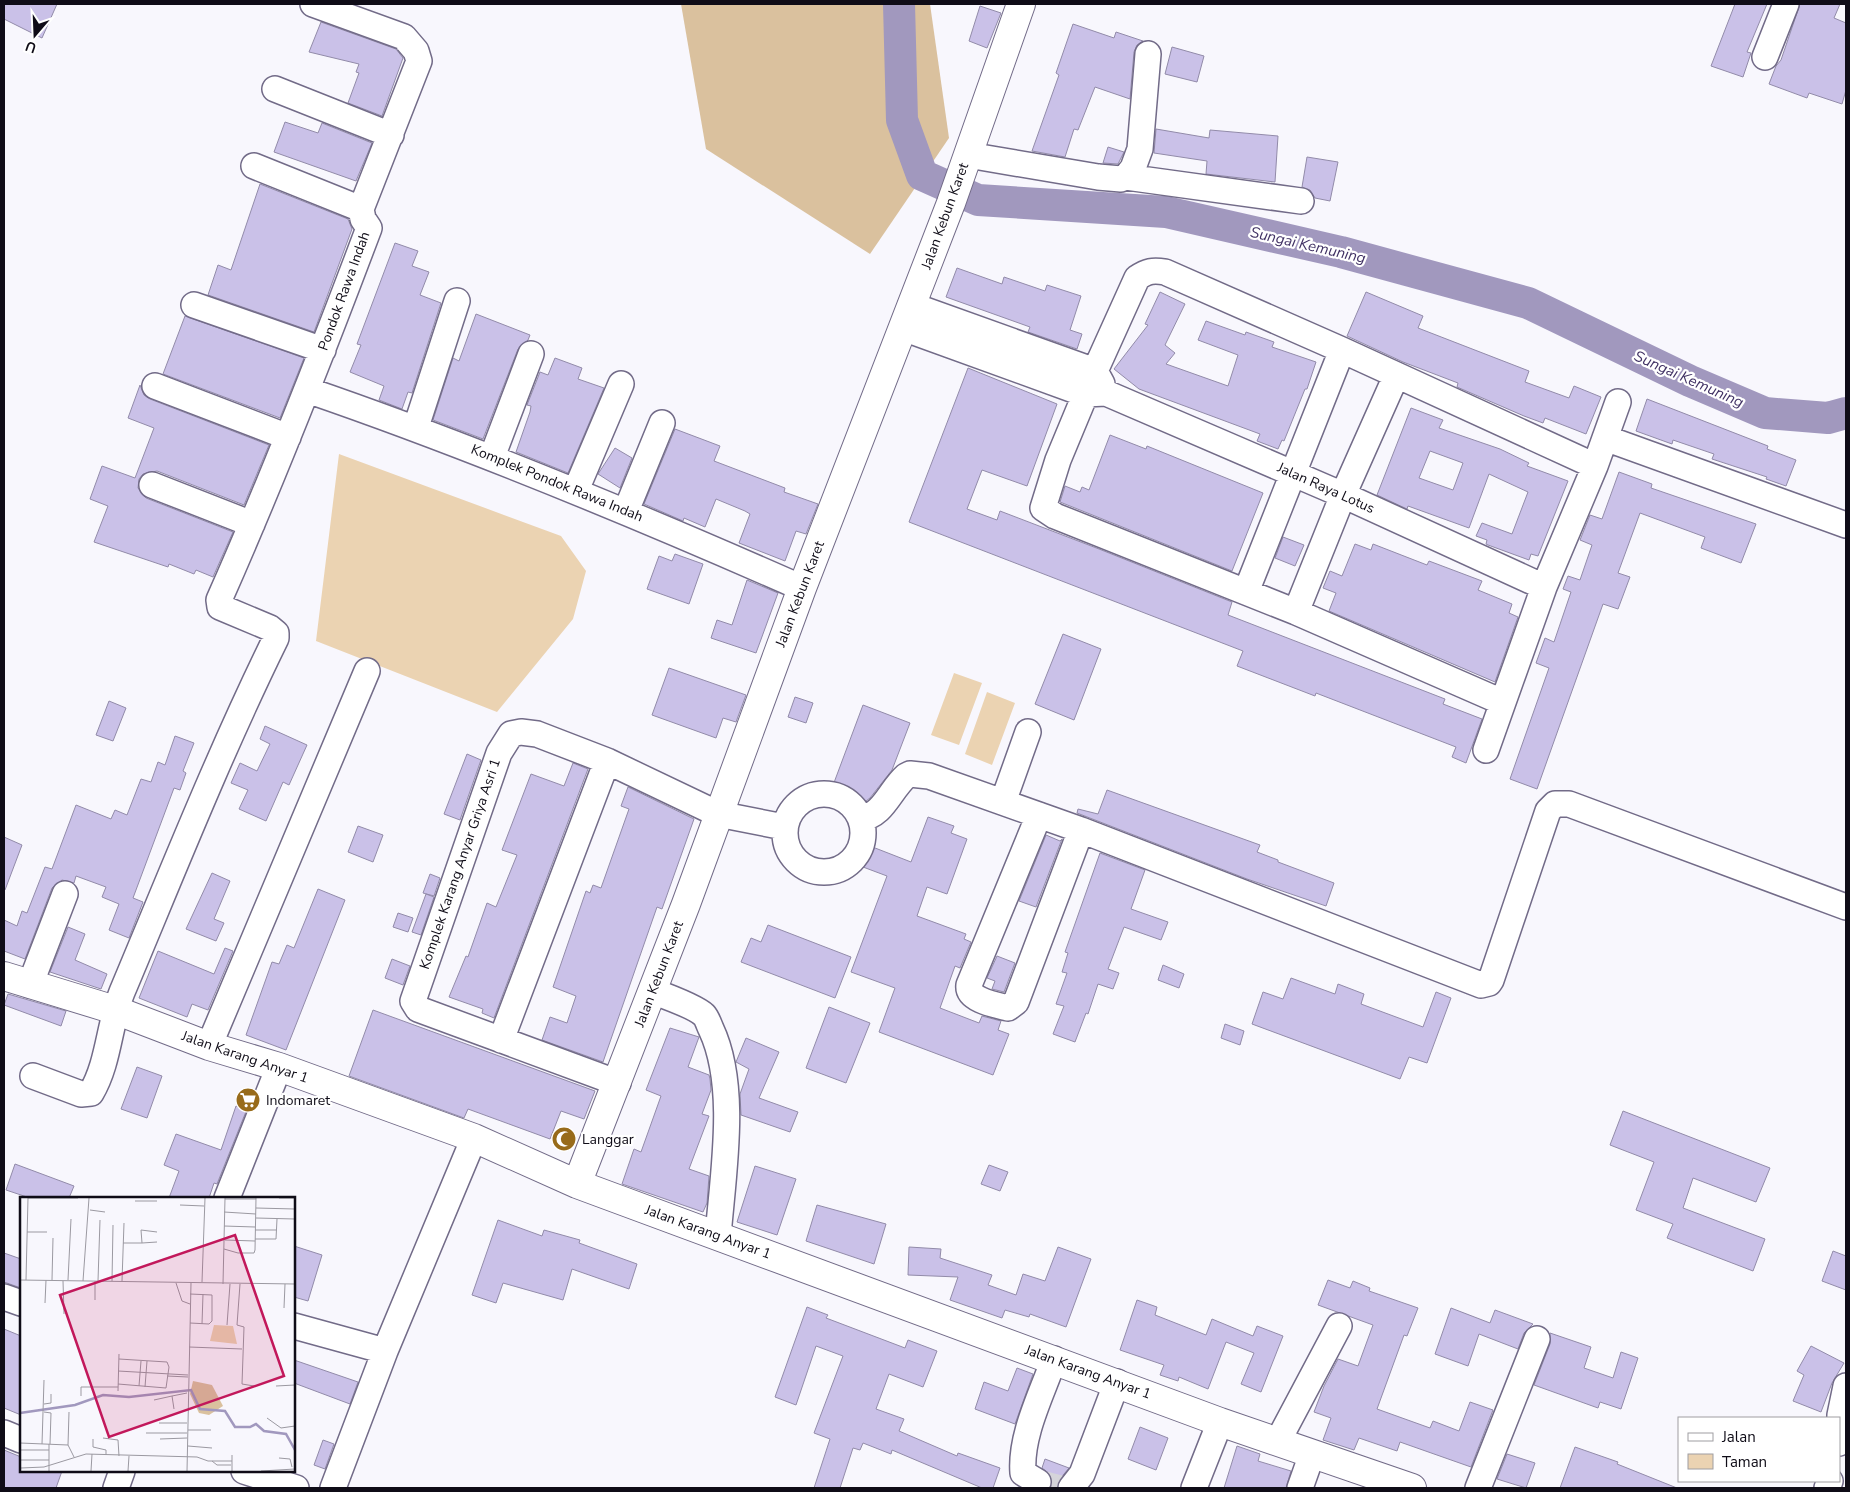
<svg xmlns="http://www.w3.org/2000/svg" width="1850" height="1492" font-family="'Nunito Sans',sans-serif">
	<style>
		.green { fill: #ebd3b2 }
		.forest { fill: #dac19e }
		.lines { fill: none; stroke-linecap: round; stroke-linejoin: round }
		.river { stroke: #a198be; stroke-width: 32 }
		.building { fill: #cac1e8; stroke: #928ba9; fill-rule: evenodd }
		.minor-tunnel { stroke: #d5d4da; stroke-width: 25; stroke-dasharray: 25 12; stroke-linecap: butt }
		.minor-casing { stroke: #726b88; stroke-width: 28 }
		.major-casing { stroke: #726b88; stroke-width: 30 }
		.minor { stroke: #fff; stroke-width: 25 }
		.major { stroke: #fff; stroke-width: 28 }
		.labels { text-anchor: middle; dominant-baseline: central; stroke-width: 4.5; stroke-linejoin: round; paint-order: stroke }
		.street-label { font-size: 14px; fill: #0f0c17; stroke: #fff }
		.poi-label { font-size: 14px; fill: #0f0c17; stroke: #fff; text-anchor: start }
		.water-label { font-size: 15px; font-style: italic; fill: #413264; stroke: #fff }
		.inset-river { fill: none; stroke: #a198be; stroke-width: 2.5 }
		.inset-road { fill: none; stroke: #9b99a1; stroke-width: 1 }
		.view { fill: #c2185b; fill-opacity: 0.15; stroke: #c2185b; stroke-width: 2.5 }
		.inset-edge { fill: none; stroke: #0f0c17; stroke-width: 2.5 }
	</style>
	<rect width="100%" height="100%" fill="#f8f7fd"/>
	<path class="green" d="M339,454L561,536L586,571L573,619L497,712L316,641Z
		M954,673L982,683L959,745L931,735Z
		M987,692L1015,703L992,765L965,754Z"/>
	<path class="forest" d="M681,4H930L949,138L870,254L706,149Z"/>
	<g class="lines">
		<path class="river" d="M899,4L902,120L922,175L978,200L1166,212L1341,252L1528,303L1690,381L1765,413L1828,418L1846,413"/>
	</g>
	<path class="building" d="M4,4H57L42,38L4,19Z
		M1735,4H1767L1747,52L1751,53L1743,77L1711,66Z
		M1800,4H1840L1834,18L1846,23V90L1842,104L1809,93L1807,98L1769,84L1776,66L1781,60Z
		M980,6L1001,13L987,48L969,41Z
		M321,22L396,49L403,58L382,116L348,103L359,73L356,72L359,64L309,52Z
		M1073,24L1114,38L1116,32L1143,41L1137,45L1134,52L1130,99L1095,87L1078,130L1074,129L1065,157L1032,151L1059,75L1056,73Z
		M1172,47L1204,56L1197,82L1165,74Z
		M285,122L318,133L322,123L372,143L356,181L274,152Z
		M1156,129L1209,138L1210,130L1278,136L1275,182L1206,174L1207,161L1154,153Z
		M1108,147L1124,152L1118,164L1103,163Z
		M1307,157L1338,162L1330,201L1315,198L1310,190L1302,187Z
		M260,184L348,219L352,229L314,332L208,295L218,265L231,270Z
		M395,243L418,251L412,266L429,272L420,295L441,303L412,393L408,392L402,409L379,400L384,386L350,372L361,345L357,344Z
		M957,268L1002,284L1004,277L1045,291L1047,285L1081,296L1070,330L1082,334L1077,349L1028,332L1030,327L946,297Z
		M1160,292L1185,304L1165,345L1175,353L1166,364L1228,386L1238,355L1198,340L1206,321L1245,335L1246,332L1274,342L1272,347L1316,362L1307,389H1305L1284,441L1282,440L1278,449L1257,441L1260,434L1139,389L1114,369L1148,325L1145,324Z
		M1366,292L1423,316L1418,328L1529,371L1525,382L1569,398L1574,386L1601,397L1586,434L1545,418L1543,423L1524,416L1457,387L1458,383L1403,362L1347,336Z
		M476,314L530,335L528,340L518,349L483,439L433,420L453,358L459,361Z
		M185,316L304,358L280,418L163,374Z
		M555,358L582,368L578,379L604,388L568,473L516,452L530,412L531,406L527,405L540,372L548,375Z
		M968,368L1057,404L1027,486L982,470L967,509L997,520L1000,511L1099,549L1232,602L1228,615L1445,699L1443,704L1482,719L1466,763L1452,757L1456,747L1316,693L1315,696L1237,666L1243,651L909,522Z
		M140,385L144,395L150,399L269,445L244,505L157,471L143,474L139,479L138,488L146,498L233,532L213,577L196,570L194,574L169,564L168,567L94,542L108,506L90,499L102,466L135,478L154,428L128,418Z
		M1647,399L1768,446L1767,449L1796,460L1786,486L1766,479L1767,477L1712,459L1714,454L1673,440L1672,444L1636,431Z
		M1411,408L1443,420L1439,428L1500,449L1529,463L1527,466L1568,481L1538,556L1531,554L1529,560L1488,545L1486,544L1487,540L1476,536L1482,523L1512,534L1528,492L1489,474L1469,528L1408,506L1407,509L1377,495ZM1430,451L1463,463L1453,490L1419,478Z
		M675,429L720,446L714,461L785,488L784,492L818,504L806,534L796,531L785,561L739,543L750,514L745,511L716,499L705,527L684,518L683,521L644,504Z
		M1110,435L1146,449L1147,446L1263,493L1232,571L1060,502L1065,486L1080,492L1082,487L1089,490Z
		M615,448L632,458L620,488L598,474Z
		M1619,472L1652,484L1651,488L1756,524L1741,563L1701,548L1705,537L1640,513L1618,573L1630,577L1618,609L1603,604L1537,789L1510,779L1549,668L1536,663L1545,638L1554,642L1571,592L1563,589L1568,576L1580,580L1592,545L1580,540L1590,515L1602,519Z
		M1283,537L1304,545L1295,566L1275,558Z
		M1355,544L1371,550L1373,544L1427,565L1429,561L1482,581L1478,590L1512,604L1509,613L1518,617L1495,682L1329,611L1336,593L1323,588L1330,571L1342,576Z
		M675,554L703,564L689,604L647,589L659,556L672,561Z
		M747,580L778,593L756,653L711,638L717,620L732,625Z
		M1063,634L1101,649L1074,720L1035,704Z
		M669,668L746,695L736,722L723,718L716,738L652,715Z
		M795,697L813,703L806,723L788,717Z
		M109,701L126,708L113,741L96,735Z
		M863,705L910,723L892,770L870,798L866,801L858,798L856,802L840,797L842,792L832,788Z
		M265,726L307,745L289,785L283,782L266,821L239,809L248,790L231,783L240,763L257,771L270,744L260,739Z
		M175,736L194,743L183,771L186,773L180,790L174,788L133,898L143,902L129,938L109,930L119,904L102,897L106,887L76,876L74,883L62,880L52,888L25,959L4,951V920L17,926L22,911L27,913L45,867L52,869L76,805L111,819L115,810L127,815L141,779L151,782L158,762L165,765Z
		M467,754L481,760L460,820L444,814Z
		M573,763L588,769L494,1018L482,1013L483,1009L449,997L466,956L468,957L487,903L496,907L517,855L502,850L531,774L564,786Z
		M628,787L694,819L662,909L657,907L603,1062L542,1040L550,1017L567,1023L576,996L553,987L586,891L590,893L593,885L601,888L629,809L621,806Z
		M1107,790L1260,845L1257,852L1278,860V862L1334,883L1326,906L1247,879L1077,813L1078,809L1098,814Z
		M928,817L954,826L951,833L967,839L947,894L927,887L917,916L966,934L964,939L971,942L960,968L955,966L940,1008L979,1023L982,1016L1001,1021L998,1030L1009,1034L993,1075L879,1032L895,988L851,972L887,876L863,867L870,846L911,862Z
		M358,826L383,835L373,862L348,852Z
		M1046,835L1060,841L1062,839L1036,907L1019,901Z
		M4,837L22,845L5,890L4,889Z
		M1100,853L1145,870L1131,909L1168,922L1161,940L1124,927L1108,969L1119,973L1113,989L1098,984L1088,1014L1086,1013L1075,1042L1053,1034L1064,1006L1056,1004L1067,973L1062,972L1068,953L1065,952Z
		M212,873L230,881L214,919L224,923L216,941L186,929Z
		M430,874L440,878L434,896L423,893Z
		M318,889L345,900L286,1050L246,1035L272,962L279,964L287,945L294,948Z
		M426,894L434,897L421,935L412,932Z
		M398,913L413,918L408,932L393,927Z
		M768,925L851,957L835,998L741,962L751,938L761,942Z
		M68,927L85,934L75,960L107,974L101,989L50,972Z
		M225,948L233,951L208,1010L192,1004L187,1017L139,998L158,951L214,974Z
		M997,956L1015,963L1004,992L992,989L995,981L987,978Z
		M392,959L410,966L403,985L385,978Z
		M1163,965L1184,974L1179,988L1158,980Z
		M1291,978L1335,994L1338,984L1364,994L1361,1004L1423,1027L1436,992L1451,998L1427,1063L1409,1057L1400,1079L1252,1024L1263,992L1283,999Z
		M8,994L66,1011L61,1026L4,1005Z
		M829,1007L870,1023L846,1083L806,1068Z
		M373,1010L595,1091L584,1119L561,1111L550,1139L468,1109L464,1118L349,1076Z
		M1225,1024L1244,1031L1240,1045L1221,1038Z
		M670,1028L699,1037L688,1067L709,1075L710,1079L711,1090L702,1114L709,1116L689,1169L709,1176L707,1203L703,1212L622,1184L634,1149L641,1152L661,1096L646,1090Z
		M746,1038L779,1052L759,1098L798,1112L790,1132L741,1115L740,1094L749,1069L736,1062Z
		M137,1067L162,1076L147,1118L121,1109Z
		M236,1106L247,1109L217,1184L214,1183L209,1198H169L179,1171L164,1165L176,1134L221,1150Z
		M1623,1111L1770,1168L1756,1202L1693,1178L1683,1208L1765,1239L1753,1271L1667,1238L1673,1224L1636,1210L1654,1162L1610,1145Z
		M15,1164L74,1186L69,1198H30L6,1190Z
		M989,1165L1008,1172L1000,1191L981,1184Z
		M755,1166L796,1179L777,1235L737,1222Z
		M817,1205L886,1224L874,1264L806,1241Z
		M498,1220L542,1236L544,1230L580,1240L579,1243L637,1264L629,1289L572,1269L563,1300L503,1283L496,1303L472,1295Z
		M294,1246L322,1255L308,1301L294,1297Z
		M909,1247L941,1249L940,1258L992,1275L988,1285L1016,1295L1023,1274L1045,1281L1058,1247L1091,1259L1066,1327L1030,1314L1029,1317L1005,1310L1002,1318L950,1300L958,1277L908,1275Z
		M1833,1251L1846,1256V1290L1822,1281Z
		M4,1253L21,1259V1288L4,1282Z
		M1328,1280L1350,1288L1353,1281L1370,1288L1369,1291L1418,1308L1407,1336L1404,1335L1377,1409L1430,1428L1433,1421L1459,1431L1470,1402L1493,1410L1471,1467L1400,1442L1397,1451L1359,1438L1354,1450L1323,1440L1331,1418L1314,1412L1324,1386L1338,1359L1358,1366L1373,1325L1318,1305Z
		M1137,1300L1157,1307L1155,1315L1206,1335L1212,1319L1253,1336L1257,1326L1283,1336L1261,1392L1241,1384L1254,1353L1226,1342L1208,1389L1179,1377L1178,1381L1160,1375L1164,1365L1120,1350Z
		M807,1307L828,1315L826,1318L905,1348L908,1340L937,1351L923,1387L889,1374L876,1409L904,1419L899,1431L957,1456L958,1453L1000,1468L993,1488H982L892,1450L891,1454L863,1443L860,1450L853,1448L840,1488H814L830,1439L814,1433L843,1356L816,1346L796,1405L775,1397Z
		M1451,1308L1490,1323L1495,1310L1533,1324L1524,1333L1518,1349L1479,1334L1468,1366L1435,1354Z
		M4,1329L21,1336V1415L4,1408Z
		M1550,1333L1591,1347L1584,1368L1613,1378L1621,1352L1638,1358L1621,1409L1600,1402L1598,1408L1534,1385L1550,1344Z
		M1811,1346L1844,1363L1832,1383L1821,1412L1793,1401L1804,1375L1797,1371Z
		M294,1360L358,1382L350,1404L294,1383Z
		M1017,1368L1033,1374L1015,1424L975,1409L984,1382L1008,1391Z
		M1140,1427L1168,1438L1156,1470L1128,1459Z
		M323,1440L334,1444L325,1469L314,1465Z
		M1237,1446L1260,1454L1258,1461L1291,1471L1286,1488H1224Z
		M1575,1447L1618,1462L1617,1464L1677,1488H1560Z
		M4,1450L21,1457V1471H62L56,1488H4Z
		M1507,1454L1535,1463L1526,1488L1497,1479Z
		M1045,1459L1069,1468L1059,1480L1057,1488H1051V1475L1042,1468Z"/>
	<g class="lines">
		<path class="minor-tunnel" d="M1038,1482L1061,1488"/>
		<defs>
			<path id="minor" d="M1765,57L1786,4
				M275,89L391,135
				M968,155L1098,177L1121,179L1126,177L1133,168L1140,149L1148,54
				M254,166L361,209
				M1126,177L1301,201
				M194,305L323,350
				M911,305L1095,371L1102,384
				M903,328L1085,394L1106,393L1343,495L1544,587
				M155,386L288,437
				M307,390C476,448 639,516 802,588
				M416,427L457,301
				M1605,438L1846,525
				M492,457L531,354
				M152,485L252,524
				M576,490L621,384
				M626,511L662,423
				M1246,592L1342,350
				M1296,612L1343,495L1396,376
				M1502,702L1296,612L1055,516L1043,508L1058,460L1095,371L1137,278C1147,271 1153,270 1165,272L1342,350L1595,466
				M1486,750L1544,587L1595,466L1618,402
				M785 833a39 39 0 1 1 78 0a39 39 0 1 1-78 0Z
				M1003,802L1028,732
				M1039,815L969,985C967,1000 996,1005 1008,1008L1016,1002L1081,830
				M861,818C883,816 890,790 906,776L910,774L929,776L1081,830L1481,985L1489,983L1491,980L1548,811L1555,804H1569L1846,907
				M30,985L65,894
				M652,991C663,995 696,1007 704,1015C707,1018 709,1025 711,1029C738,1086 723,1173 718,1236
				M501,1040L607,761
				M209,1046L367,671
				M33,1076L81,1094L91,1093C109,1063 109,1024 122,992C172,873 219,754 276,638V633L270,628L220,607L219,600C273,478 322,353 369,228L363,219L361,209L419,61L416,51L404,37L313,4
				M618,1083L418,1009L413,1001L499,753L511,734L521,732L537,734L607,761L718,814L784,827
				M227,1198L279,1067
				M4,1297L21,1303
				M294,1326L385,1351
				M4,1433L21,1440
				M1278,1441L1339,1326
				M1839,1443L1840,1415L1846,1386
				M244,1471L296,1488
				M1038,1482L1023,1473C1020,1435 1042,1394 1054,1359
				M116,1488L122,1471
				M333,1488L385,1351L474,1138
				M1071,1488L1082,1474L1117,1382
				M1194,1488L1220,1422
				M1300,1488L1312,1454
				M1478,1488L1537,1339
				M1827,1488L1830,1481"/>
			<path id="major" d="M4,976L115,1010L209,1046L279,1067L474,1138L577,1184L1220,1422L1412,1488
				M577,1184L686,904L802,588L951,203L1021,4"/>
		</defs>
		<use href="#minor" class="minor-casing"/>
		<use href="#major" class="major-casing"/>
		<use href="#minor" class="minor"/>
		<use href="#major" class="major"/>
	</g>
	<defs>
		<symbol id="supermarket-disc" viewBox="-11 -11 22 22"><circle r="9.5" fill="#986b1a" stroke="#fff"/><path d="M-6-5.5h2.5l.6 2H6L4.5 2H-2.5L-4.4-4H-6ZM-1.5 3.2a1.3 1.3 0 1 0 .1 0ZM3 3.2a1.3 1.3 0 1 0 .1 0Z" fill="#fff"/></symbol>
		<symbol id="mosque-disc" viewBox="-11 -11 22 22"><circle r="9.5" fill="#986b1a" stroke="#fff"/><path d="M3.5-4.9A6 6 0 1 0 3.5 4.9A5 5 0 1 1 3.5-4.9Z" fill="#fff"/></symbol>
	</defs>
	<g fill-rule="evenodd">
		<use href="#supermarket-disc" x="234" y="1086" width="28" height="28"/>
		<use href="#mosque-disc" x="550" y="1125" width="28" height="28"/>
	</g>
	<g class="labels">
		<g class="street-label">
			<text transform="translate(945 216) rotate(-70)">Jalan Kebun Karet</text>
			<text transform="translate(344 291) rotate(-70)">Pondok Rawa Indah</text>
			<text transform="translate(557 483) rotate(22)">Komplek Pondok Rawa Indah</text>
			<text transform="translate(1326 488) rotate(24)">Jalan Raya Lotus</text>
			<text transform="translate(800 594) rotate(-69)">Jalan Kebun Karet</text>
			<text transform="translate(460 864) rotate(-71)">Komplek Karang Anyar Griya Asri 1</text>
			<text transform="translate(659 974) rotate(-69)">Jalan Kebun Karet</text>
			<text transform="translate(245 1057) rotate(19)">Jalan Karang Anyar 1</text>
			<text transform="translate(708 1232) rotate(20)">Jalan Karang Anyar 1</text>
			<text transform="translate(1088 1372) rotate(20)">Jalan Karang Anyar 1</text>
		</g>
		<g class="poi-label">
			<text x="266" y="1100">Indomaret</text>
			<text x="582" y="1139">Langgar</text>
		</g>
		<g class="water-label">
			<text transform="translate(1308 245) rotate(13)">Sungai Kemuning</text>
			<text transform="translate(1689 379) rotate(24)">Sungai Kemuning</text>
		</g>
	</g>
	<g transform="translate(20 1197)">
		<rect width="275" height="275" fill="#f8f7fd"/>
		<path d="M194,128L213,129L217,147L190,144Z" fill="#ebd3b2"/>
		<path d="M173,184L192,188L203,209L189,218L179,216L170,197Z" fill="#dac19e"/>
		<path class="inset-river" d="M0,216L55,208L83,198L109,200L171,193L180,212L205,214L215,230H230L236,227L244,234L266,237L275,253"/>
		<path class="inset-road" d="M8,1H58M259,1H275M205,2H236M115,4H137M160,8L184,9M236,11L275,12M70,13L85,15M204,15L236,17M236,21L275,22M204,29L235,30M235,33H257M7,35H27M235,42H256L257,22M205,43L235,44M103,46H122L121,33L137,35M122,46L137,45M204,52L218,56H234L235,53M235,53L236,1M0,83L275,87M6,83L8,1M32,83L33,41M48,83L51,22M43,84L44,117M63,84L69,1M78,84L80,23M92,84L93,28M102,84L104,26M182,85L185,1M156,86L162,104L170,107M203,87L205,1M220,87L217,128L224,130L222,187L234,189M75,103V84M25,106L26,83M264,111L265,87M170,126L189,127L192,124V98L170,97M182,127L183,97M207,128L210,87M169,150L222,152M98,174L168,178M147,179L168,180M98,187L146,191L149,170L147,165L99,162M119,189L121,164M256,189L275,188M125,190L127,164M98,194L99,157M61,199V190H98M134,203L152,199M24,207L31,206V197M154,212L152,199L167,196M24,215L31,216L30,247M247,221L261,231L275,229M139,226H167M168,233H191M126,236H167M83,241L98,243L99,259M73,242V250L86,253V258M140,242L167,241M0,246L48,248L54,260M22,247L24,183M48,248L49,215M168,249L192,251M0,253H29M259,261L270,262L272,270M0,263H29M192,264L197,268H211M1,271L24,270L66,257L177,260L188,264H212M29,274V247M71,274L72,257M108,274L109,259M167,274L171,86M212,274V258M241,274L275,272"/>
		<path class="view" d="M215,38L264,179L89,240L40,98Z"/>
		<rect width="275" height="275" class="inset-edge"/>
	</g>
	<rect width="1850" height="1492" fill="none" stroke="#0f0c17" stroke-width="10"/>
	<rect x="1678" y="1417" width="162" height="65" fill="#ffffff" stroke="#9f9ea2"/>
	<rect x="1688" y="1433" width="25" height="8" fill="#ffffff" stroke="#9f9ea2"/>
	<text x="1722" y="1442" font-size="15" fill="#0f0c17">Jalan</text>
	<rect x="1688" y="1454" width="25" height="15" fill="#ebd3b2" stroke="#9f9ea2"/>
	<text x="1722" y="1467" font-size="15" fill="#0f0c17">Taman</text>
	<g transform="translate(35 35) rotate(199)" stroke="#ffffff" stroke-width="4" paint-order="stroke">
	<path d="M0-4L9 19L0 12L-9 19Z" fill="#0f0c17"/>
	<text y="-8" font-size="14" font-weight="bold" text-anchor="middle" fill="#0f0c17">U</text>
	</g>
</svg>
